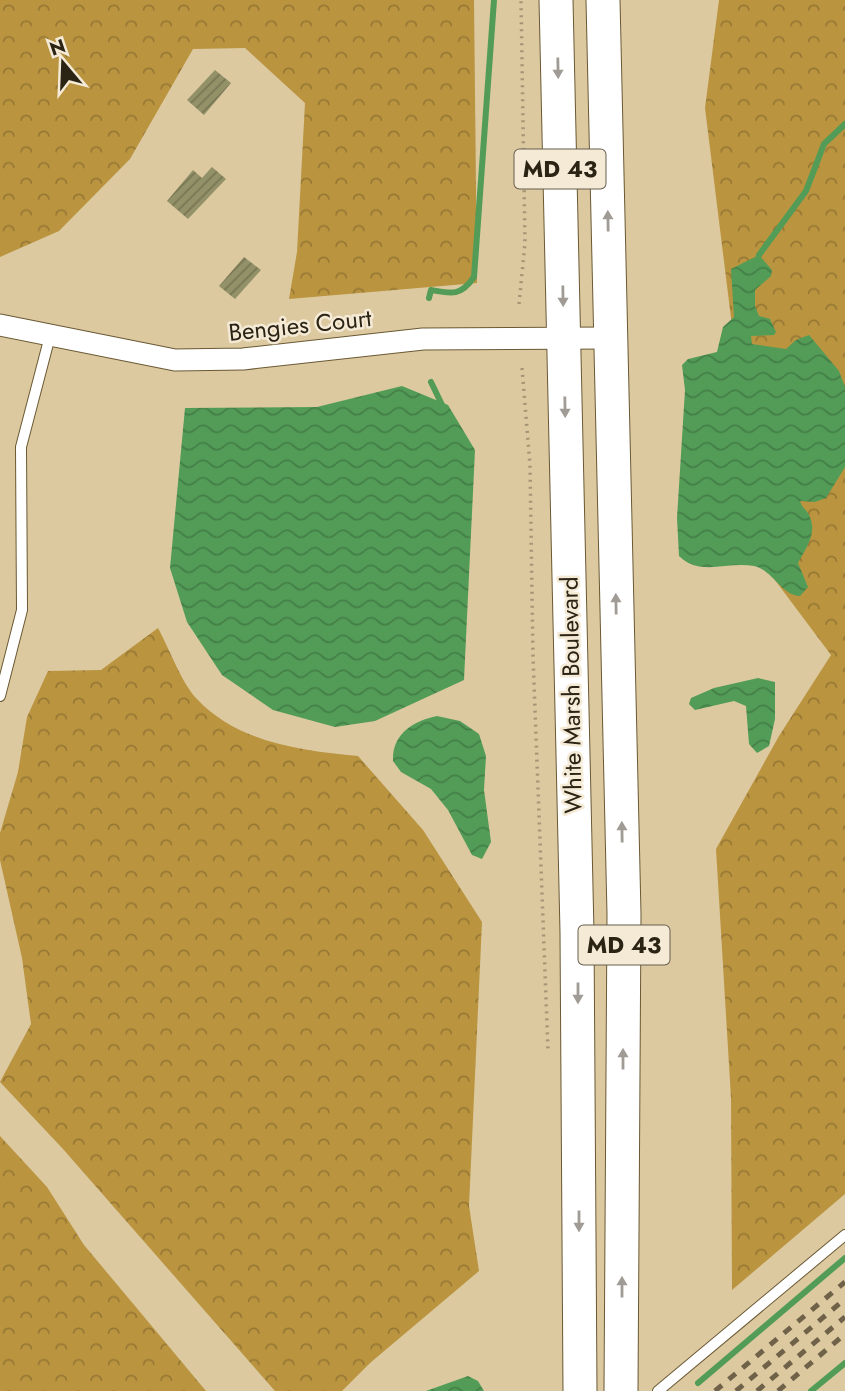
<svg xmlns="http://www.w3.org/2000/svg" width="845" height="1391" font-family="Jost,sans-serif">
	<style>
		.forest { fill: url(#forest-crowns) }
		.water { fill: url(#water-waves) }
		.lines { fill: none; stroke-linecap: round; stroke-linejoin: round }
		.stream { stroke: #529c57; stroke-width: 6 }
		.building { fill: url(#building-hatch) }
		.service-casing { stroke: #6a5934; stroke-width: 12 }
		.minor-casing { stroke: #6a5934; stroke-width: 23 }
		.primary-casing { stroke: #6a5934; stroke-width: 35 }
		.path { stroke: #a49574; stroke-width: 3.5; stroke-dasharray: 2 5; stroke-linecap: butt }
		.service { stroke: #fff; stroke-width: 10 }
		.minor { stroke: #fff; stroke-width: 21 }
		.primary { stroke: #fff; stroke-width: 33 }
		.rail { stroke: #6f6249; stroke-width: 5; stroke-dasharray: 9 9; stroke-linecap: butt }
		.oneway { fill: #a09c95 }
		.labels { text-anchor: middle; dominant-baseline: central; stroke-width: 5; stroke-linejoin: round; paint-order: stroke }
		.shield { fill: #f4ead6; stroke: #675f4e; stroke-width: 2 }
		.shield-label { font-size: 23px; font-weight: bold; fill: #2b2314 }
		.street-label { font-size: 24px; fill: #2b2314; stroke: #f4ead6 }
	</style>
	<defs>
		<pattern id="forest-crowns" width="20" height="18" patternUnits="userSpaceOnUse" patternTransform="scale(1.75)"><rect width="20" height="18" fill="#ba943f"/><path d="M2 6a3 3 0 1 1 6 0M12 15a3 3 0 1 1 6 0" fill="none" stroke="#977834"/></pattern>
		<pattern id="water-waves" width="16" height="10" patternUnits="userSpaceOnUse" patternTransform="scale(1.75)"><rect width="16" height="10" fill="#529c57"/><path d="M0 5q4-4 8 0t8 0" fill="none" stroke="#447f47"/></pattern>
		<pattern id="building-hatch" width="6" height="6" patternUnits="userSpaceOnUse" patternTransform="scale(1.75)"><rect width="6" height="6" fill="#939168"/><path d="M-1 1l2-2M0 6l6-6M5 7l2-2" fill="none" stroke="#787654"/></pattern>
	</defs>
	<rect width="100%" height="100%" fill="#dcc9a0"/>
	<path class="forest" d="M0,0H474L477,283L289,299L297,252L305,103L245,48L193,49L130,159L59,231L0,257Z
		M719,0H845V1194L732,1290L731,1098L716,849L779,736L831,655L739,532L733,334L705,108Z
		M158,628C169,648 182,684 197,699C238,743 303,751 358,756L423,830L482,922L469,1206L479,1271L370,1363L342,1391H275L63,1149L0,1082L31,1024L22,958L0,860V833L18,772L27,717L48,671L101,670Z
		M0,1136L47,1187L84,1245L206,1391H0Z"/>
	<path class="water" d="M759,255L772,270L771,276L755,290V306L759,316L770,319L776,332L774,335L751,336L752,344L786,349L796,340L809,335L839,371L845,387V467L826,498L815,502L800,501C802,508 806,509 809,515C818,533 806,548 798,563L808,587L800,596C781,595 773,570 754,566C727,561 700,577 679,556L677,518L685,390L682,365L688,359L717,352L723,327L734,317L731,269Z
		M402,386L448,405L475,450L464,680L375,721L335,727L273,710L222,675L187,622L170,568L185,408L317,407Z
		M758,678L775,682V719L769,746L757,753L749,744L746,706L734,701L695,710L689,704L691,698L714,688Z
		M437,716L460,721L479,734L486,756L484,790L491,842L482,859L472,855L448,810L431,789L401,772L393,761C392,734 413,721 437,716Z
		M468,1376L478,1381L484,1391H426Z"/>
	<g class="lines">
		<path class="stream" d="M759,255L806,191L824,144L845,124
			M429,298L431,290C452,294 461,296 474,277L494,0
			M431,382L444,409
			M698,1383L845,1258
			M811,1391L845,1363"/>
	</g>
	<path class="building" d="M215,70L231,83L204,115L187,100Z
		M212,167L226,179L188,219L167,201L193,170L202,178Z
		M244,257L261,270L235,299L219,286Z"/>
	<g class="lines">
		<defs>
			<path id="service" d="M0,696L22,610L21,447L50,336
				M658,1391L845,1235"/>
			<path id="minor" d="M0,325L175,360L243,359L423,339L610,338"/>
			<path id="primary" d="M556,0L577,932L580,1391
				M603,0L624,914L621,1391"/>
		</defs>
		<use href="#service" class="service-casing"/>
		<use href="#minor" class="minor-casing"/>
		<use href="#primary" class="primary-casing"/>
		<path class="path" d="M519,304L525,243L521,0
			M522,368L530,465L533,657L548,1051"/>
		<use href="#service" class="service"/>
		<use href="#minor" class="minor"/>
		<use href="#primary" class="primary"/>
		<path class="rail" d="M715,1391L845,1282
			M736,1391L845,1299
			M757,1391L845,1317
			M778,1391L845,1334"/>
	</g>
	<defs><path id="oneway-solid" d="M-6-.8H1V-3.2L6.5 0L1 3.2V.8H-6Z" transform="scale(1.75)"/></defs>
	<g class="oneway">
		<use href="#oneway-solid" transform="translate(558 68) rotate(89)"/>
		<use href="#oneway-solid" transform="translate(608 221) rotate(-91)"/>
		<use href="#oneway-solid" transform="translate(563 296) rotate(89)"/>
		<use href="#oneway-solid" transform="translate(565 407) rotate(89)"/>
		<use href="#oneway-solid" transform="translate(616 604) rotate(-91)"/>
		<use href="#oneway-solid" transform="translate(622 832) rotate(-91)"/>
		<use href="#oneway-solid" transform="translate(578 993) rotate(90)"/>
		<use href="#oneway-solid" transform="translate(623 1059) rotate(-90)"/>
		<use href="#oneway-solid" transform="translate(579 1221) rotate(90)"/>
		<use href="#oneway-solid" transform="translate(622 1287) rotate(-90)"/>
	</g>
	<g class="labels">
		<g class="shield">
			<rect x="514.5" y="149.5" width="91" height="39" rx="5"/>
			<rect x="578.5" y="925.5" width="91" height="39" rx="5"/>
		</g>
		<g class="shield-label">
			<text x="560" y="169">MD 43</text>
			<text x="624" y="945">MD 43</text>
		</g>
		<g class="street-label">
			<text transform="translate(300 325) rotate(-6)">Bengies Court</text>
			<text transform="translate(571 695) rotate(-91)">White Marsh Boulevard</text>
		</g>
	</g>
	<g transform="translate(63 63) rotate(341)" stroke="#f4ead6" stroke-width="5" paint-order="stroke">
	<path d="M0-5L12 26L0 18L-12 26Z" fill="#2b2314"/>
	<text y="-10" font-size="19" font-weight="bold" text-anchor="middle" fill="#2b2314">N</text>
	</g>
</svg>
